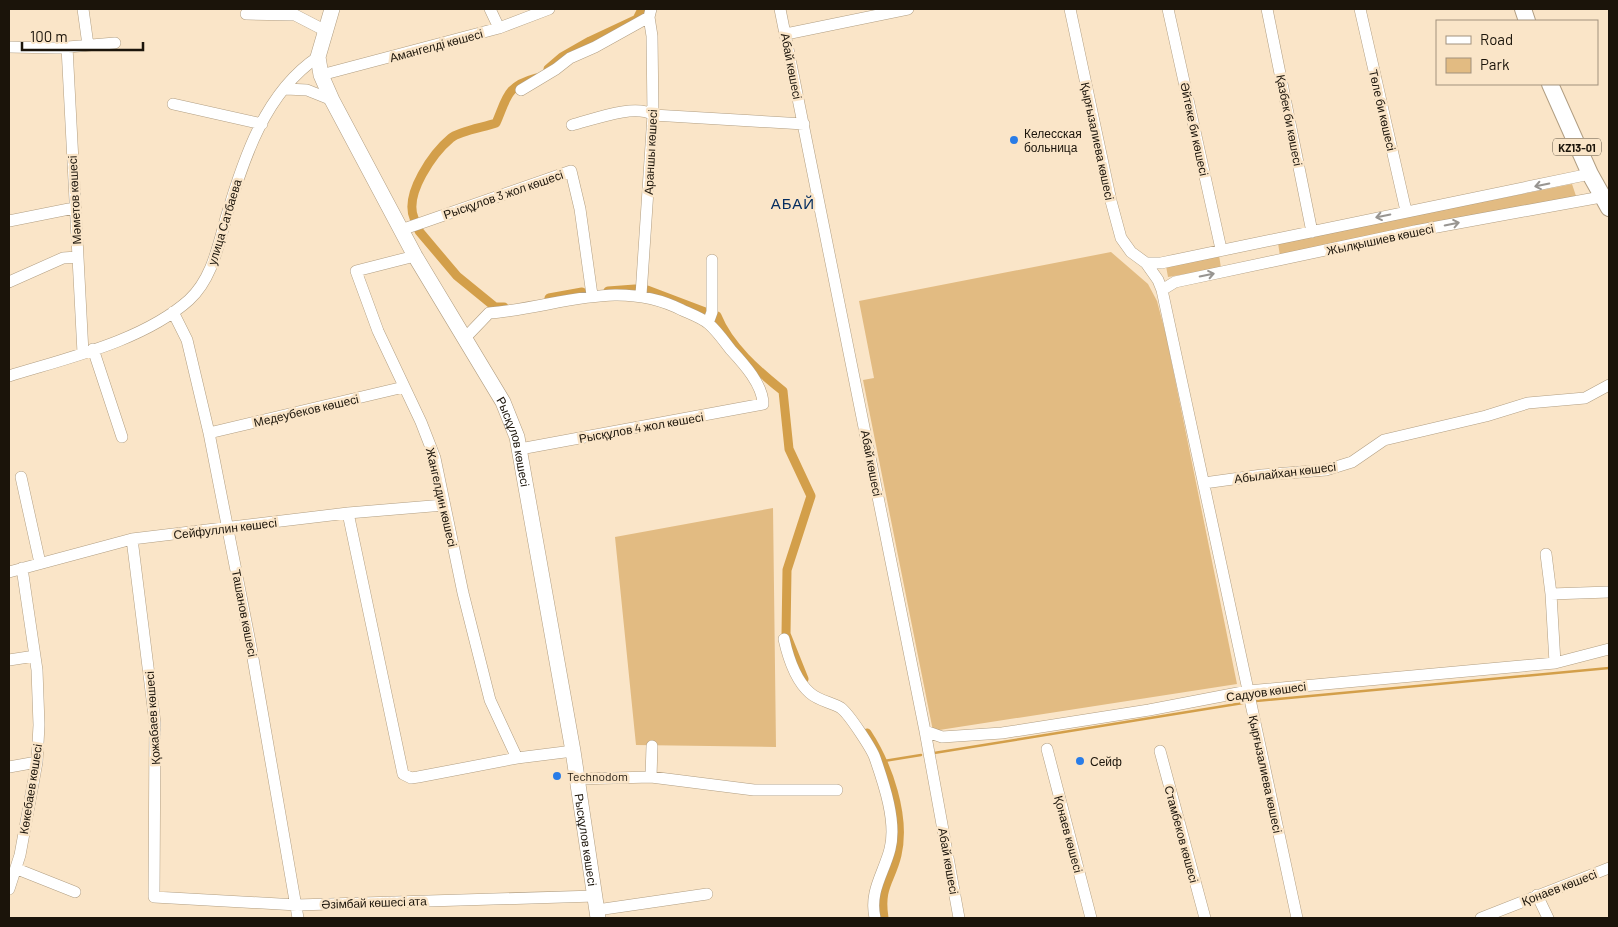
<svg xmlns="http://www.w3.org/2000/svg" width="1618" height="927" font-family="Barlow,sans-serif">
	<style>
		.green { fill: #e2bb82 }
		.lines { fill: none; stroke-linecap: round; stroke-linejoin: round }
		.stream { stroke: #d39f4a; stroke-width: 2.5 }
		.canal { stroke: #d39f4a; stroke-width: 9 }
		.minor-casing { stroke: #b19e82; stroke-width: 12 }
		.major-casing { stroke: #b19e82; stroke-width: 16 }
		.highway-casing { stroke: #b19e82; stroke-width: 18 }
		.minor { stroke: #fff; stroke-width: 11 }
		.major { stroke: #fff; stroke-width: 15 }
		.highway { stroke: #fff; stroke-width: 16 }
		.oneway { stroke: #989591 }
		.poi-dot { fill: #297ce7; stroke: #fae5c8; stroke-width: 2 }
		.labels { text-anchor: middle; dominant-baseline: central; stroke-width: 5; stroke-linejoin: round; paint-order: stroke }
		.shield { fill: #fae5c8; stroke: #5e5343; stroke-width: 1 }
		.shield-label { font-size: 11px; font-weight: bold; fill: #1b140a }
		.street-label { font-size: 12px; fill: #1b140a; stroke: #fae5c8 }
		.poi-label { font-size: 12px; fill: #1b140a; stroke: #fae5c8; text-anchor: start }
		.quarter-label { font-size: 15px; letter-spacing: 1px; fill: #042d60; stroke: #fae5c8 }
	</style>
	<rect width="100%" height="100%" fill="#fae5c8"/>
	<path class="green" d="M1572,184L1576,196L1280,256L1278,243Z
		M1111,252L1148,284L1157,301L1166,335L1237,684L933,731L863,380L874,378L859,301Z
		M1219,255L1221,268L1168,277L1166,266Z
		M773,508L776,747L636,745L615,537Z"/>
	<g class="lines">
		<path class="stream" d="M1256,701L1609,668
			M934,753L1243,703
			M884,761L921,755"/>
		<path class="canal" d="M548,69L562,57L590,41L637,19L642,9
			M414,218C404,194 433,153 451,138C459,131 485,127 496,123C507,98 506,86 536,78
			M419,231L457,276L495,307H504
			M647,290L705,312
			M608,291L635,289
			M549,298L582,292
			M717,316C729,346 758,371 783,391L789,449L811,496L787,570L786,634L804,679
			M867,733C888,765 906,816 897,855C891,881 879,886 884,918"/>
		<defs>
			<path id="minor" d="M83,9L88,45
				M490,9L499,28
				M780,9L925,731L959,918
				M1070,9L1111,201L1121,238L1131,252L1146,263L1158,280L1162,290L1297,918
				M1168,9L1221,249
				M1267,9L1312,232
				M1360,9L1406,211
				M246,14L295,15L326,31
				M786,34L908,9
				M9,47L56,48L115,43
				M67,47L83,353
				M321,75L499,28L549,9
				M286,89L307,90L332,100
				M521,90L556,69L570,58L595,47L649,17
				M173,104L262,124
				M572,125C592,120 635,103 653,115L804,124
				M9,221L74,208
				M401,230L571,171L580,209L592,295
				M415,256L356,271L378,331L421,422L435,458L463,593L490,700L517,758
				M1146,263H1161L1590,174
				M9,282L63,258L77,257
				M1162,290L1175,282L1415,231L1601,197
				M641,295L653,115L652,36L649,17L651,9
				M173,312L187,340L209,433L251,647L298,918
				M708,323L712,312V260
				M466,337L489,313C557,308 617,277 682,310C691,314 702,318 709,324C717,331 724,341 731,350C744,364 763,385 763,404L520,449
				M93,349L122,437
				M9,376C67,358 143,341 189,300C212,279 218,246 226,218C243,160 265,92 318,57
				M209,433L404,387
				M21,477L40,563
				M1204,483L1262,475L1326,470L1352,462L1384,440L1486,416L1528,403L1585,398L1609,385
				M348,513L403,774L411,778L418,777L517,758L573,751
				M132,539L155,723L154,897L297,905L595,896
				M1546,554L1551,594L1555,663
				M9,572L132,539L348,513L444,505
				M1551,594L1609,592
				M784,639C788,657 795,680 810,693C819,701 831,702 841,708C849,714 872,749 875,758C884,784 897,822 890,849C884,873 869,891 875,918
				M9,660L35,656
				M925,731L942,737L1002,733L1149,710L1248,691L1555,663L1609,649
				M1047,749L1091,918
				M1160,751L1205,918
				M9,767L37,762
				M651,777L652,746
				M577,779L651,777L754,790H837
				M17,869L75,892
				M9,889L20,855L37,762L39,725L37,670L22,568
				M1537,895L1548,918
				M597,910L707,894
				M1481,918L1609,868"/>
			<g id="major">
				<path id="s1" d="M332,9L318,57L321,75L332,100L415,256L503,402L517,437L573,751L598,918"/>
			</g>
			<path id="highway" d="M1523,9L1527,21
				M1550,84L1590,174L1609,208"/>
		</defs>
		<use href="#minor" class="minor-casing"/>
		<use href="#major" class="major-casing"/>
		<use href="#highway" class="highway-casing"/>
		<use href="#minor" class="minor"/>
		<use href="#major" class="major"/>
		<use href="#highway" class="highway"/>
	</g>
	<defs><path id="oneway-shaft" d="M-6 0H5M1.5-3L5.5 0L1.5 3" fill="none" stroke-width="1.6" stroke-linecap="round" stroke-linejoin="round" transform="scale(1.25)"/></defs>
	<g class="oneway">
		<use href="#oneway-shaft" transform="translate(1542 185) rotate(168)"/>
		<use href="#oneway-shaft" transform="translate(1383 216) rotate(168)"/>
		<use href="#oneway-shaft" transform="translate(1452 224) rotate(-11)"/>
		<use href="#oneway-shaft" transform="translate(1207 275) rotate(-12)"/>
	</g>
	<g class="poi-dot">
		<circle cx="1014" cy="140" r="5"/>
		<circle cx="1080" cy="761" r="5"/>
		<circle cx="557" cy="776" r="5"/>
	</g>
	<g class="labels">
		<rect class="shield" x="1553" y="138.5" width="48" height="17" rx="4"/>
		<g class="shield-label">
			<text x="1577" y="147">KZ13-01</text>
		</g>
		<g class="street-label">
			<text transform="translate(436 45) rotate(-15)">Амангелді көшесі</text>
			<text transform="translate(792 66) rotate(79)">Абай көшесі</text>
			<text transform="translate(1383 110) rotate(77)">Төле би көшесі</text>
			<text transform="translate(1290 120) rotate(79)">Қазбек би көшесі</text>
			<text transform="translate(1195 129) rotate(78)">Әйтеке би көшесі</text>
			<text transform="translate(1098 141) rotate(78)">Қырғызалиева көшесі</text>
			<text transform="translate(650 152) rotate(-87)">Араншы көшесі</text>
			<text transform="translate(503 194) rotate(-19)">Рысқұлов 3 жол көшесі</text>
			<text transform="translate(74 200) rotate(-93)">Мәметов көшесі</text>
			<text transform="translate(224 222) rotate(-73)">улица Сатбаева</text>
			<text transform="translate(1380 239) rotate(-12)">Жылқышиев көшесі</text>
			<text transform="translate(306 410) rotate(-13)">Медеубеков көшесі</text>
			<text transform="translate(641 427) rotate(-10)">Рысқұлов 4 жол көшесі</text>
			<text stroke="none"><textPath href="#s1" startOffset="484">Рысқұлов көшесі</textPath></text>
			<text transform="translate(872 463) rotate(79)">Абай көшесі</text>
			<text transform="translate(1285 472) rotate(-7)">Абылайхан көшесі</text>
			<text transform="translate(442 497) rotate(77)">Жангелдин көшесі</text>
			<text transform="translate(225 528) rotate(-7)">Сейфуллин көшесі</text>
			<text transform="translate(245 613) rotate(79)">Ташанов көшесі</text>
			<text transform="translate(1266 691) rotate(-8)">Садуов көшесі</text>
			<text transform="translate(152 718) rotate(-94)">Қожабаев көшесі</text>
			<text transform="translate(1266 774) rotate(78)">Қырғызалиева көшесі</text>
			<text transform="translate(30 789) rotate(-81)">Көкебаев көшесі</text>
			<text transform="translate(1069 834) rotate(75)">Қонаев көшесі</text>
			<text transform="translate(1182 834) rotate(75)">Стамбеков көшесі</text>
			<text stroke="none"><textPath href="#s1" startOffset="889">Рысқұлов көшесі</textPath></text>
			<text transform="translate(949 861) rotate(80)">Абай көшесі</text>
			<text transform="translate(1559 887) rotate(-21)">Қонаев көшесі</text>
			<text transform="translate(374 902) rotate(-2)">Әзімбай көшесі ата</text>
		</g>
		<g class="poi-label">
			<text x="1024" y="133">Келесская<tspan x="1024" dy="14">больница</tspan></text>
			<text x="1090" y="761">Сейф</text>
			<text x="567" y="776">Technodom</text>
		</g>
		<g class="quarter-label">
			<text x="793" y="203">АБАЙ</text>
		</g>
	</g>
	<rect width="1618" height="927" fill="none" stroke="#1b140a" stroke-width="20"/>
	<rect x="1436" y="20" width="162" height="65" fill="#fae5c8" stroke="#a1917c"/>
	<rect x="1446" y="36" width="25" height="8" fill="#ffffff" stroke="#a1917c"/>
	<text x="1480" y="45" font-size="15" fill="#1b140a">Road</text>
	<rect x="1446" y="58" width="25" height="15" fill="#e2bb82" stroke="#a1917c"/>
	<text x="1480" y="70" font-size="15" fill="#1b140a">Park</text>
	<path d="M22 42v8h121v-8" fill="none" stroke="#1b140a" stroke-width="2.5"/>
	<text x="30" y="42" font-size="15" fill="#1b140a" stroke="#fae5c8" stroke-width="4" paint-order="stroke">100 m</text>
</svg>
